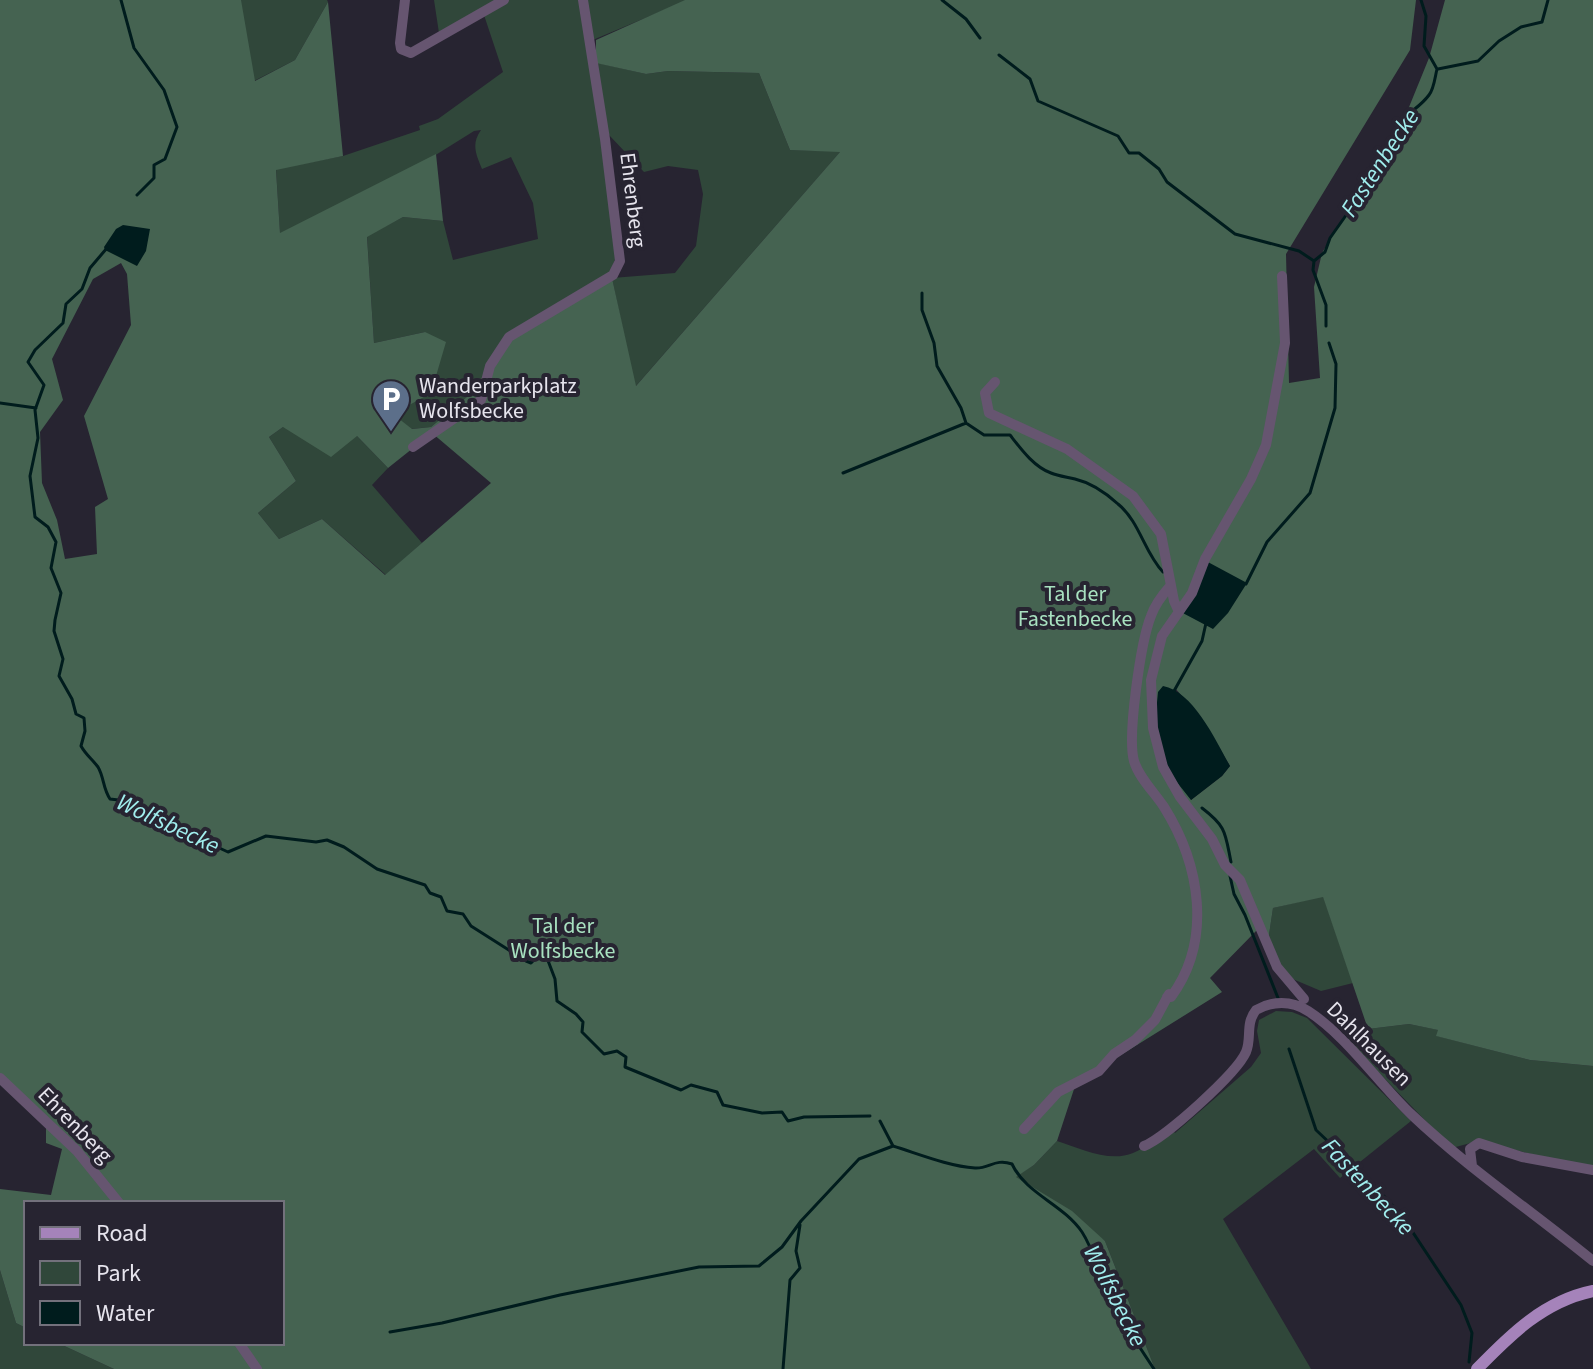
<svg xmlns="http://www.w3.org/2000/svg" width="1593" height="1369" font-family="'Source Sans 3',sans-serif">
	<style>
		.green { fill: #30473a }
		.forest { fill: #456351; fill-rule: evenodd }
		.water { fill: #001c1d }
		.lines { fill: none; stroke-linecap: round; stroke-linejoin: round }
		.stream { stroke: #001c1d; stroke-width: 3 }
		.minor { stroke: #665570; stroke-width: 10 }
		.major { stroke: #a583ba; stroke-width: 12 }
		.labels { text-anchor: middle; dominant-baseline: central; stroke-width: 8; stroke-linejoin: round; paint-order: stroke }
		.street-label { font-size: 22px; fill: #e6e4ed; stroke: #272431 }
		.poi-label { font-size: 22px; fill: #e6e4ed; stroke: #272431; text-anchor: start }
		.park-label { font-size: 22px; fill: #a8e1c0; stroke: #272431 }
		.water-label { font-size: 24px; font-style: italic; fill: #a1eeee; stroke: #272431 }
	</style>
	<rect width="100%" height="100%" fill="#272431"/>
	<path class="green" d="M240,0H327L328,2L295,60L254,81Z
		M434,0H498L439,33Z
		M501,0H688L588,42L589,61L646,74L668,71L759,73L790,150L841,151L635,387L612,278L675,273L696,246L703,194L698,170L668,166L644,172L609,135L617,254L607,281L431,427L411,429L393,414L425,332L374,343L367,236L403,217L443,221L453,260L538,239L533,203L511,157L482,169C476,154 471,144 481,130L474,131L426,161L280,234L276,169L343,156L420,130L419,126L438,119L503,72L483,12Z
		M283,427L357,436L388,468L372,485L422,543L386,575L322,519L279,539L258,513L296,481L269,437Z
		M1323,896L1353,983L1321,991L1288,977L1267,948L1273,908Z
		M1276,1011L1292,1012L1307,1018L1411,1121L1340,1178L1314,1149L1223,1219L1311,1369H1155L1105,1241L1015,1177L1034,1165L1057,1141C1080,1148 1109,1163 1133,1153C1146,1148 1160,1137 1172,1129L1175,1133L1251,1067L1261,1053L1257,1031L1259,1020Z
		M1409,1024L1439,1030L1437,1036L1530,1060L1593,1066V1169L1478,1141L1452,1148L1346,1039L1368,1029Z
		M0,1270L16,1323L26,1328V1343H58L114,1369H0Z"/>
	<path class="forest" d="M0,0H241L255,81L295,60L328,2L343,156L276,170L280,233L436,154L443,221L403,217L367,237L374,343L425,332L446,342L431,393L393,414L412,429L431,427L486,381L510,334L612,278L636,386L840,152L790,150L759,73L668,71L646,74L596,63V40L685,0H1416L1410,50L1286,254L1289,383L1320,378L1314,287L1322,253L1407,112L1429,58L1445,0H1593V1066L1530,1060L1436,1036L1438,1030L1409,1024L1368,1029L1323,897L1273,908L1267,948L1258,929L1210,978L1222,992L1076,1083L1057,1141L1034,1165L1016,1177L1072,1211L1105,1241L1155,1369H114L58,1343H282V1203H26V1328L16,1323L0,1270V1189L51,1195L62,1149L46,1143V1124L0,1081ZM121,263L127,274L131,325L84,416L108,499L95,507L97,554L65,559L57,520L42,483L40,432L63,400L52,359L93,279ZM283,427L331,457L357,436L388,468L432,433L491,483L385,575L322,519L279,539L258,513L296,481L269,437ZM1175,688L1204,722L1230,766L1222,776L1191,800Z"/>
	<path class="water" d="M123,225L150,229L146,251L137,266L105,250L104,247L116,229Z
		M1206,561L1247,583L1228,613L1213,629L1179,611Z
		M1163,686C1193,691 1216,741 1230,766L1222,776L1191,800L1172,776L1154,733L1158,692Z"/>
	<g class="lines">
		<path class="stream" d="M121,0L134,48L164,90L177,127L165,159L154,165V178L137,195
			M942,0L966,19L980,38
			M999,55L1030,79L1038,101L1118,136L1129,153H1139L1159,169L1167,182L1235,234L1299,251L1314,261
			M1438,69L1478,61L1499,41L1521,27L1542,22L1548,0
			M107,248L90,268L82,289L66,304L63,323L35,350L28,362L44,385L35,410L38,438L30,476L35,517L48,527L56,542L51,568L61,593L55,620L54,631L63,659L59,676L72,699L76,714L84,718L85,731L81,746C86,755 92,759 98,767C104,777 103,789 110,799L127,801L137,806L147,817L191,840H202L228,852L266,836L316,842L327,840L344,847L377,869L425,885L430,893L441,897L447,911L463,914L471,926L526,961L531,963L539,955L547,958L555,979L557,1001L576,1014L583,1022L582,1032L604,1054L617,1051L626,1057L625,1067L681,1090L691,1085L717,1092L723,1105L762,1113L782,1112L788,1121L804,1117L870,1116
			M922,293V310L934,343L937,366L961,408L966,423
			M1326,326V305L1313,270L1314,261L1325,252L1330,238L1397,143C1399,111 1414,115 1429,95C1434,89 1435,77 1437,69L1424,46L1426,16L1421,0
			M0,403L36,408
			M843,473L966,423L984,435H1010C1021,449 1034,467 1051,473C1058,476 1067,477 1075,479C1092,483 1106,493 1118,504C1140,522 1144,552 1163,572
			M1246,584L1267,542L1310,493L1335,408L1336,364L1329,343
			M1174,691L1202,641L1206,623
			M1202,808C1227,827 1225,833 1231,862
			M1230,876L1234,894L1245,915L1278,998
			M1289,1049L1316,1130L1371,1182L1402,1216L1461,1305L1472,1333L1469,1362
			M880,1121L893,1146C919,1154 948,1166 975,1168C989,1169 995,1158 1012,1164C1026,1194 1063,1204 1082,1232C1093,1249 1096,1265 1104,1283C1114,1309 1138,1345 1154,1369
			M390,1332L442,1323L560,1295L699,1267L759,1266L782,1247L801,1221L859,1159L893,1146
			M783,1369L790,1280L800,1268L796,1251L800,1225"/>
		<path class="minor" d="M405,0L400,43L401,49L411,53L504,0
			M1282,276L1285,343L1266,445L1251,479L1205,559L1192,593L1162,636L1151,680L1153,728L1163,767L1180,797L1212,839L1225,865L1240,880L1277,967L1304,999
			M995,382L985,393L989,413L1067,449L1133,496L1161,534L1174,601L1179,612
			M413,447L481,400L490,366L509,337L613,275L620,261L605,139L583,0
			M1167,997H1171C1213,940 1200,864 1164,807C1155,793 1139,778 1134,761C1127,736 1141,641 1151,616C1155,604 1163,594 1171,585
			M0,1078L77,1151L119,1203
			M1024,1129L1058,1092L1099,1071L1114,1054L1135,1040L1155,1020L1169,994
			M1144,1146C1165,1138 1237,1073 1246,1052C1252,1038 1245,1024 1256,1010C1272,1001 1291,1000 1308,1011C1347,1036 1378,1083 1412,1115C1468,1168 1533,1212 1593,1261
			M1472,1166L1470,1149L1479,1143L1522,1157L1593,1170
			M239,1343L257,1369"/>
		<path class="major" d="M1477,1369C1510,1335 1544,1301 1593,1291"/>
	</g>
	<defs>
		<symbol id="parking-pin" viewBox="-11 -11 22 30"><path d="M0 17L-7.5 6A9.5 9.5 0 1 1 7.5 6Z" fill="#5c6f8a" stroke="#272431"/><path d="M-3.5-5.5H1a3.5 3.5 0 0 1 0 7H-1V5.5H-3.5ZM-1-3.4V-.6H.8a1.4 1.4 0 0 0 0-2.8Z" fill="#fff"/></symbol>
	</defs>
	<g fill-rule="evenodd">
		<use href="#parking-pin" x="369" y="377" width="44" height="60"/>
	</g>
	<g class="labels">
		<g class="street-label">
			<text transform="translate(633 200) rotate(83)">Ehrenberg</text>
			<text transform="translate(1369 1044) rotate(45)">Dahlhausen</text>
			<text transform="translate(75 1125) rotate(46)">Ehrenberg</text>
		</g>
		<g class="poi-label">
			<text x="419" y="386">Wanderparkplatz<tspan x="419" dy="25">Wolfsbecke</tspan></text>
		</g>
		<g class="park-label">
			<text x="1075" y="594">Tal der<tspan x="1075" dy="25">Fastenbecke</tspan></text>
			<text x="563" y="926">Tal der<tspan x="563" dy="25">Wolfsbecke</tspan></text>
		</g>
		<g class="water-label">
			<text transform="translate(1380 163) rotate(-57)">Fastenbecke</text>
			<text transform="translate(168 824) rotate(25)">Wolfsbecke</text>
			<text transform="translate(1368 1187) rotate(47)">Fastenbecke</text>
			<text transform="translate(1115 1296) rotate(63)">Wolfsbecke</text>
		</g>
	</g>
	<rect x="24" y="1201" width="260" height="144" fill="#272431" stroke="#73717c" stroke-width="2"/>
	<rect x="40" y="1227" width="40" height="12" fill="#a583ba" stroke="#73717c" stroke-width="2"/>
	<text x="96" y="1241" font-size="24" fill="#e6e4ed">Road</text>
	<rect x="40" y="1261" width="40" height="24" fill="#30473a" stroke="#73717c" stroke-width="2"/>
	<text x="96" y="1281" font-size="24" fill="#e6e4ed">Park</text>
	<rect x="40" y="1301" width="40" height="24" fill="#001c1d" stroke="#73717c" stroke-width="2"/>
	<text x="96" y="1321" font-size="24" fill="#e6e4ed">Water</text>
</svg>
